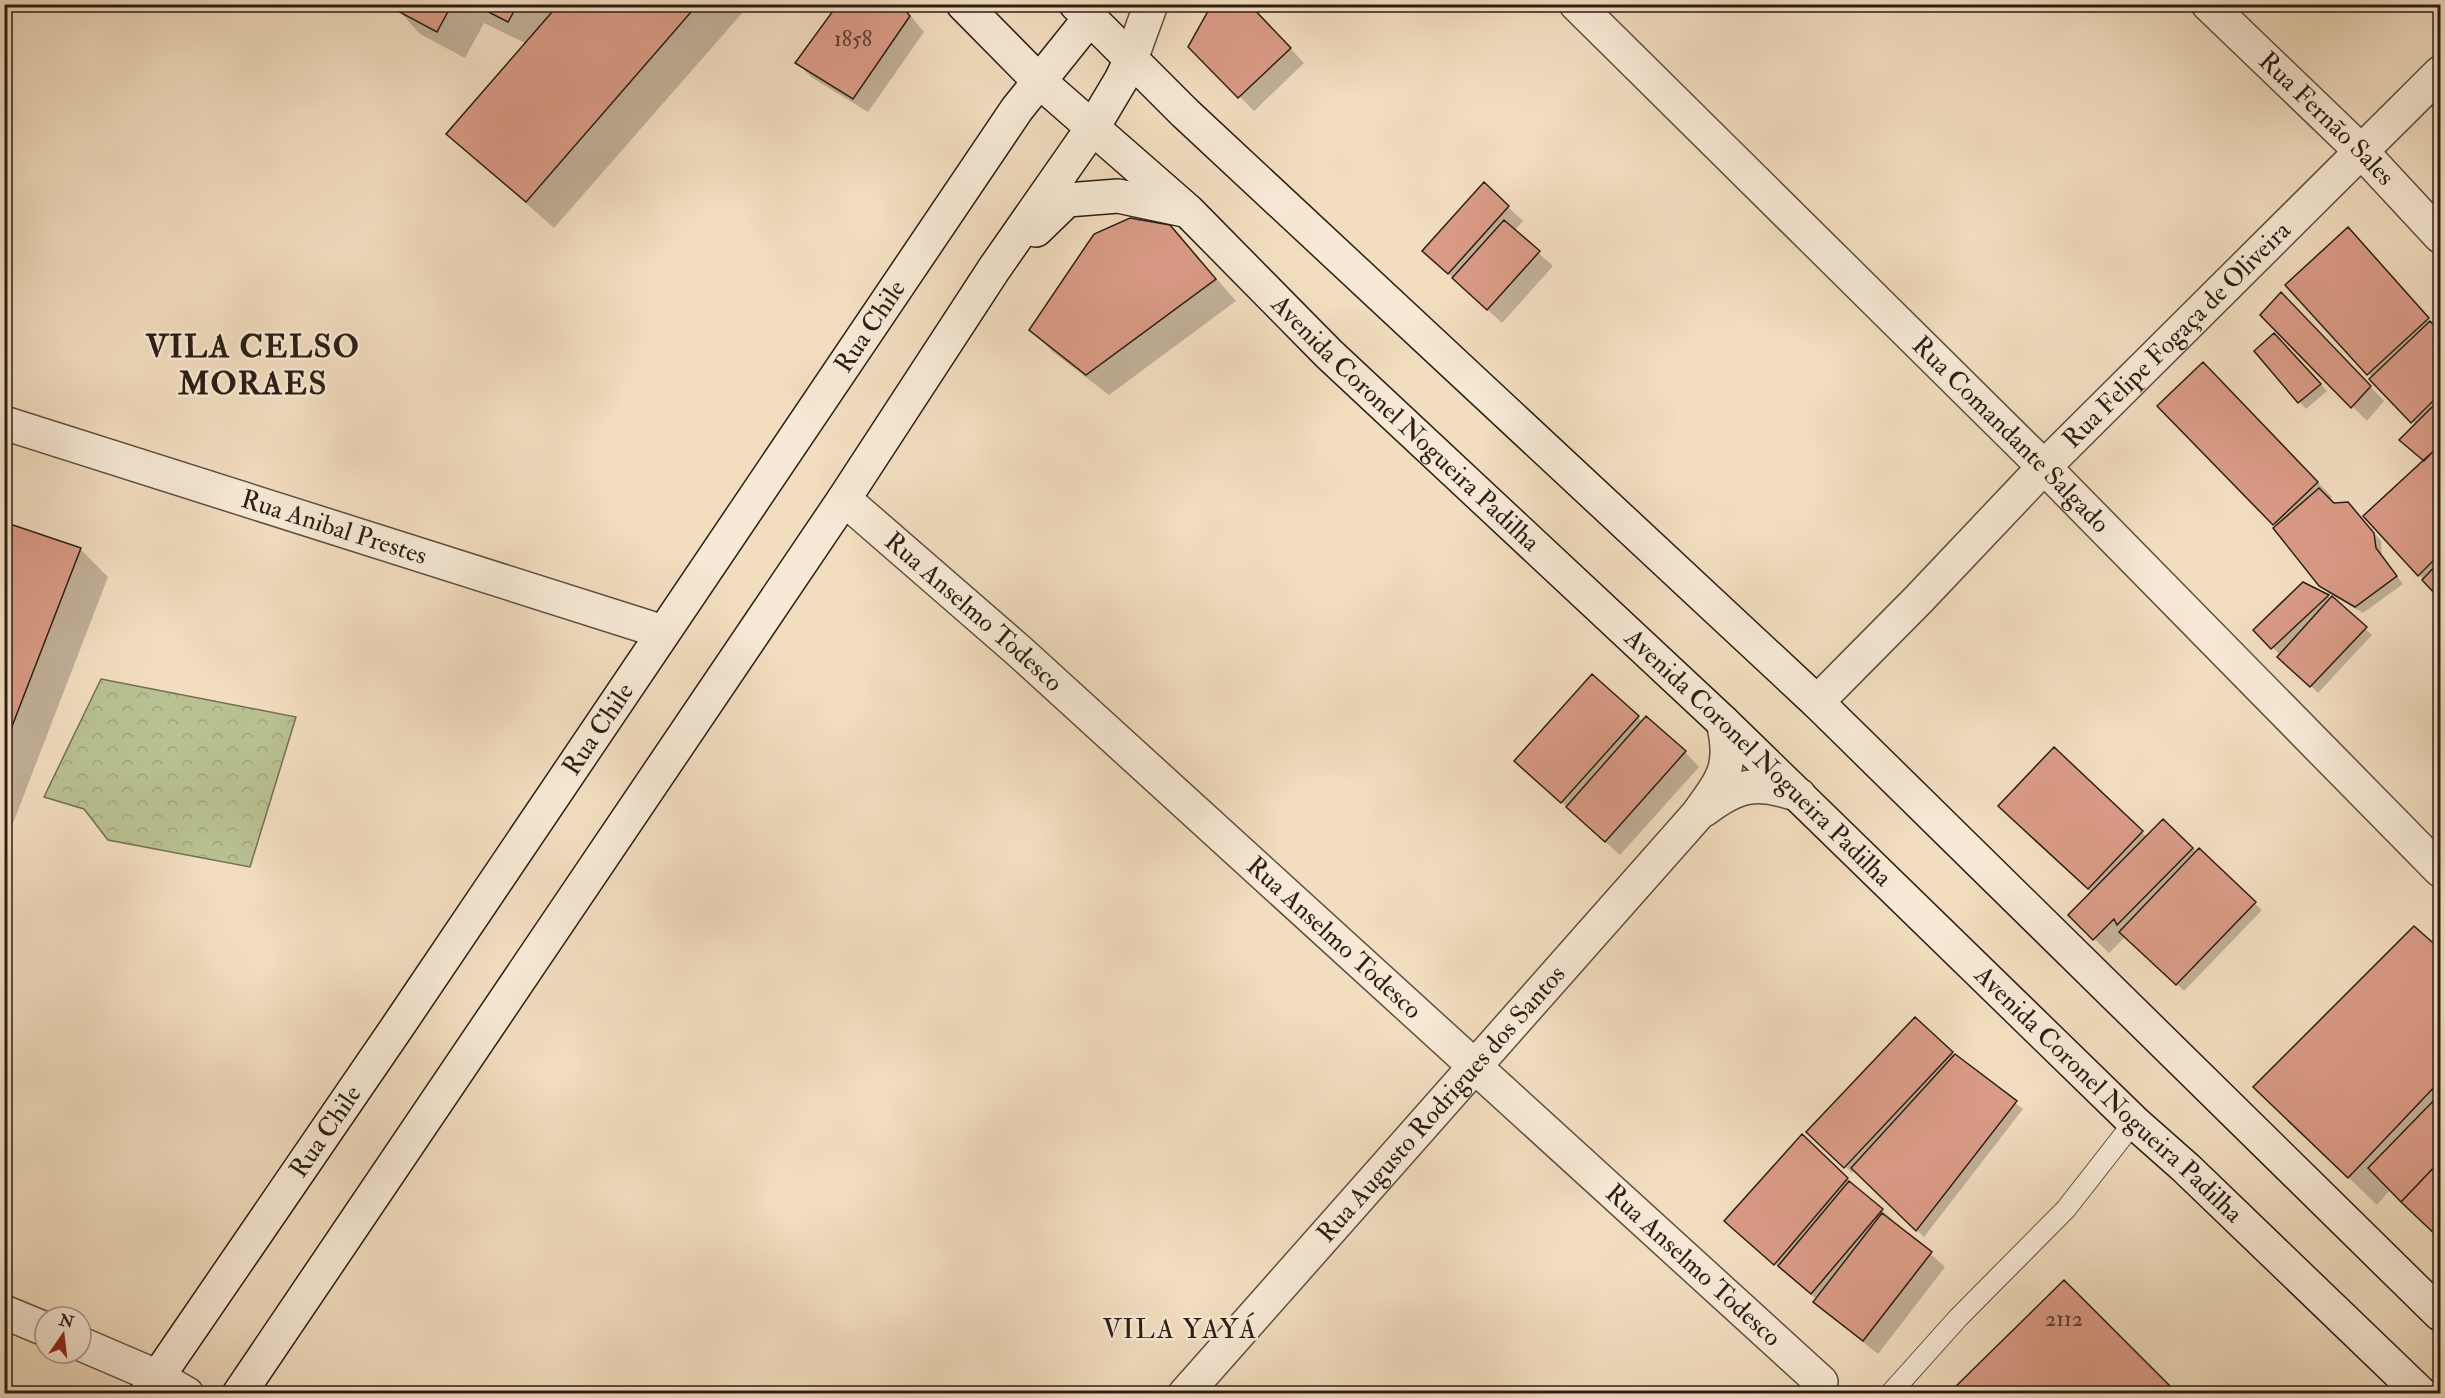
<svg xmlns="http://www.w3.org/2000/svg" width="2445" height="1398" font-family="'IM FELL Double Pica',serif">
	<style>
		.forest { fill: url(#forest-crowns); stroke: #727053; stroke-width: 1.5 }
		.shadow { fill: #0003 }
		.building { fill: #da9b86; stroke: #2c1e14; stroke-width: 1.5 }
		.lines { fill: none; stroke-linecap: round; stroke-linejoin: round }
		.service-casing { stroke: #5e4e3f; stroke-width: 22 }
		.minor-casing { stroke: #5e4e3f; stroke-width: 36 }
		.tertiary-casing { stroke: #5e4e3f; stroke-width: 36 }
		.secondary-casing { stroke: #2c1e14; stroke-width: 36 }
		.service { stroke: #f7e9d5; stroke-width: 20 }
		.minor { stroke: #f7e9d5; stroke-width: 33 }
		.tertiary { stroke: #f7e9d5; stroke-width: 33 }
		.secondary { stroke: #f7e9d5; stroke-width: 33 }
		.labels { text-anchor: middle; dominant-baseline: central; stroke-width: 5; stroke-linejoin: round; paint-order: stroke }
		.number-label { font-size: 22px; fill: #583d30 }
		.street-label { font-size: 26px; fill: #2c1e14; stroke: #f7e9d5 }
		.neighbourhood-label { font-size: 27px; letter-spacing: 1.5px; fill: #2c1e14; stroke: #f7e9d5 }
		.district-label { font-size: 32px; font-weight: bold; letter-spacing: 1.5px; fill: #2c1e14; stroke: #f7e9d5 }
	</style>
	<defs>
		<pattern id="forest-crowns" width="20" height="18" patternUnits="userSpaceOnUse" patternTransform="scale(1.5)"><rect width="20" height="18" fill="#b9c192"/><path d="M2 6a3 3 0 1 1 6 0M12 15a3 3 0 1 1 6 0" fill="none" stroke="#9fa57d"/></pattern>
	</defs>
	<rect width="100%" height="100%" fill="#f2ddbf"/>
	<filter id="stains"><feTurbulence type="fractalNoise" baseFrequency=".00333" numOctaves="4"/><feColorMatrix values="0 0 0 0 .2 0 0 0 0 .09 0 0 0 0 .02 0 0 0 .5 -.17"/></filter>
	<radialGradient id="worn" r=".72"><stop offset=".6" stop-color="#630" stop-opacity="0"/><stop offset="1" stop-color="#630" stop-opacity=".3"/></radialGradient>
	<path class="forest" d="M101,679L296,717L250,867L108,840L84,809L44,797Z"/>
	<path class="shadow" d="M393,4H750L554,228L448,134L527,44L484,23L465,58L420,34Z
		M840,4H901L924,32L868,112L811,77L797,62Z
		M1248,4L1304,63L1254,111L1190,47Z
		M1508,207L1523,221L1514,231L1553,266L1502,323L1439,265Z
		M1170,226L1236,301L1109,395L1053,352L1031,330Z
		M2354,236L2440,334V597L2419,575L2424,461L2416,425L2287,285Z
		M2296,308L2384,401L2367,421L2262,315Z
		M2281,342L2327,391L2306,409L2256,351Z
		M2218,378L2332,497L2329,500L2333,504L2355,511L2381,541L2382,557L2403,584L2363,613L2328,593L2277,527L2160,406Z
		M4,524L80,549L108,577L10,831L4,828Z
		M2304,583L2328,596L2372,635L2318,693L2255,630Z
		M1592,677L1643,722L1685,752L1699,767L1620,855L1516,761Z
		M2054,749L2147,837L2163,821L2262,910L2184,991L2126,936L2109,953L2070,915L2092,893L2015,820Z
		M2414,928L2440,951V1237L2391,1189L2377,1205L2283,1114Z
		M1916,1019L1955,1056L2023,1109L1924,1237L1855,1170L1852,1173L1809,1132Z
		M1847,1179L1945,1267L1878,1354L1830,1316L1815,1302L1817,1300L1741,1235Z"/>
	<path class="building" d="M391,4H452L437,32L390,7Z
		M473,4H518L508,22Z
		M559,4H698L526,202L446,134Z
		M838,4H900L910,16L853,99L795,63Z
		M1212,4H1249L1291,48L1238,98L1188,47Z
		M1484,182L1509,206L1448,274L1422,251Z
		M1130,218L1170,225L1216,279L1086,375L1029,330L1094,234Z
		M1504,220L1540,251L1487,310L1452,278Z
		M2348,227L2429,318L2367,375L2285,285Z
		M2281,292L2371,386L2351,408L2260,315Z
		M2430,321L2440,332V394L2411,423L2369,379Z
		M2274,333L2321,384L2298,403L2254,351Z
		M2203,362L2318,482L2273,525L2157,406Z
		M2440,399V444L2424,461L2399,440Z
		M2440,445V554L2418,576L2363,516Z
		M2319,488L2334,503L2348,502L2374,533L2376,548L2397,576L2355,607L2319,586L2273,528Z
		M4,522L81,548L4,747Z
		M2440,561V599L2422,580Z
		M2303,582L2329,595L2271,649L2253,630Z
		M2332,596L2367,627L2310,687L2277,657Z
		M1592,674L1639,716L1561,803L1514,761Z
		M1646,716L1686,751L1605,842L1566,807Z
		M2054,747L2143,831L2088,889L1998,806Z
		M2163,819L2193,848L2117,925L2114,919L2093,940L2068,915Z
		M2199,848L2256,902L2176,985L2119,932Z
		M2414,926L2440,949V1081L2348,1178L2253,1087Z
		M1915,1017L1953,1052L1844,1168L1806,1132Z
		M1955,1054L2017,1101L1916,1231L1851,1168Z
		M2440,1094V1161L2401,1202L2368,1168Z
		M1802,1134L1848,1178L1774,1265L1724,1221Z
		M2440,1161V1239L2401,1202Z
		M1849,1181L1883,1209L1811,1294L1778,1266Z
		M1882,1213L1932,1252L1863,1341L1813,1302Z
		M2064,1280L2178,1394H1948Z"/>
	<g class="lines">
		<defs>
			<path id="service" d="M1890,1394L1958,1318L2066,1209L2134,1122"/>
			<g id="minor">
				<path id="s1" d="M1576,4L2044,467L2440,870"/>
				<path id="s2" d="M2208,4L2362,152L2440,236"/>
				<path id="s3" d="M4,423L663,632"/>
				<path id="s4" d="M844,499L1019,651L1821,1382"/>
				<path id="s5" d="M1817,702L1919,599L2044,467L2440,73"/>
				<path d="M1704,810C1739,783 1758,781 1799,795"/>
				<path d="M4,1312L45,1329"/>
				<path d="M81,1344L158,1377L187,1394"/>
				<path id="s6" d="M1185,1394L1697,815C1723,779 1734,767 1723,722"/>
			</g>
			<path id="tertiary" d="M1131,59L1151,4"/>
			<g id="secondary">
				<path id="s7" d="M963,4L1038,80L1188,211L1329,354L1723,722L2134,1122L2186,1168L2421,1394"/>
				<path d="M1076,4L1185,113L1817,702L2440,1314"/>
				<path d="M1036,230L1067,200L1118,196L1184,210"/>
				<path id="s8" d="M146,1394L398,1026L1017,109L1090,18"/>
				<path d="M239,1394L844,499L994,269L1093,127L1121,80L1131,59"/>
			</g>
		</defs>
		<use href="#service" class="service-casing"/>
		<use href="#minor" class="minor-casing"/>
		<use href="#tertiary" class="tertiary-casing"/>
		<use href="#secondary" class="secondary-casing"/>
		<use href="#service" class="service"/>
		<use href="#minor" class="minor"/>
		<use href="#tertiary" class="tertiary"/>
		<use href="#secondary" class="secondary"/>
	</g>
	<g class="labels">
		<g class="number-label">
			<text x="853" y="39">1858</text>
			<text x="2064" y="1319">2112</text>
		</g>
		<g class="street-label">
			<text stroke="none"><textPath href="#s2" startOffset="165">Rua Fernão Sales</textPath></text>
			<text stroke="none"><textPath href="#s8" startOffset="1290">Rua Chile</textPath></text>
			<text stroke="none"><textPath href="#s5" startOffset="514">Rua Felipe Fogaça de Oliveira</textPath></text>
			<text stroke="none"><textPath href="#s7" startOffset="610">Avenida Coronel Nogueira Padilha</textPath></text>
			<text stroke="none"><textPath href="#s1" startOffset="612">Rua Comandante Salgado</textPath></text>
			<text stroke="none"><textPath href="#s3" startOffset="346">Rua Anibal Prestes</textPath></text>
			<text stroke="none"><textPath href="#s4" startOffset="172">Rua Anselmo Todesco</textPath></text>
			<text stroke="none"><textPath href="#s8" startOffset="804">Rua Chile</textPath></text>
			<text stroke="none"><textPath href="#s7" startOffset="1096">Avenida Coronel Nogueira Padilha</textPath></text>
			<text stroke="none"><textPath href="#s4" startOffset="658">Rua Anselmo Todesco</textPath></text>
			<text stroke="none"><textPath href="#s7" startOffset="1582">Avenida Coronel Nogueira Padilha</textPath></text>
			<text stroke="none"><textPath href="#s6" startOffset="387">Rua Augusto Rodrigues dos Santos</textPath></text>
			<text stroke="none"><textPath href="#s8" startOffset="318">Rua Chile</textPath></text>
			<text stroke="none"><textPath href="#s4" startOffset="1144">Rua Anselmo Todesco</textPath></text>
		</g>
		<g class="neighbourhood-label">
			<text x="1180" y="1329">VILA YAYÁ</text>
		</g>
		<g class="district-label">
			<text x="253" y="347">VILA CELSO<tspan x="253" dy="37">MORAES</tspan></text>
		</g>
	</g>
	<rect width="2445" height="1398" fill="none" stroke="#f2ddbf" stroke-width="24"/>
	<rect x="6" y="6" width="2433" height="1386" fill="none" stroke="#2c1e14" stroke-width="3"/>
	<rect x="12" y="12" width="2421" height="1374" fill="none" stroke="#2c1e14" stroke-width="1.5"/>
	<g transform="translate(63 1335) rotate(14)"><circle r="28" fill="#f7e9d5" stroke="#a69888" stroke-width="1.5"/>
	<path d="M0-4.5L10 22L0 15L-10 22Z" fill="#8f2418"/>
	<text y="-9" font-size="16" font-weight="bold" text-anchor="middle" fill="#2c1e14">N</text>
	</g>
	<rect width="100%" height="100%" filter="url(#stains)"/>
	<rect width="100%" height="100%" fill="url(#worn)"/>
</svg>
